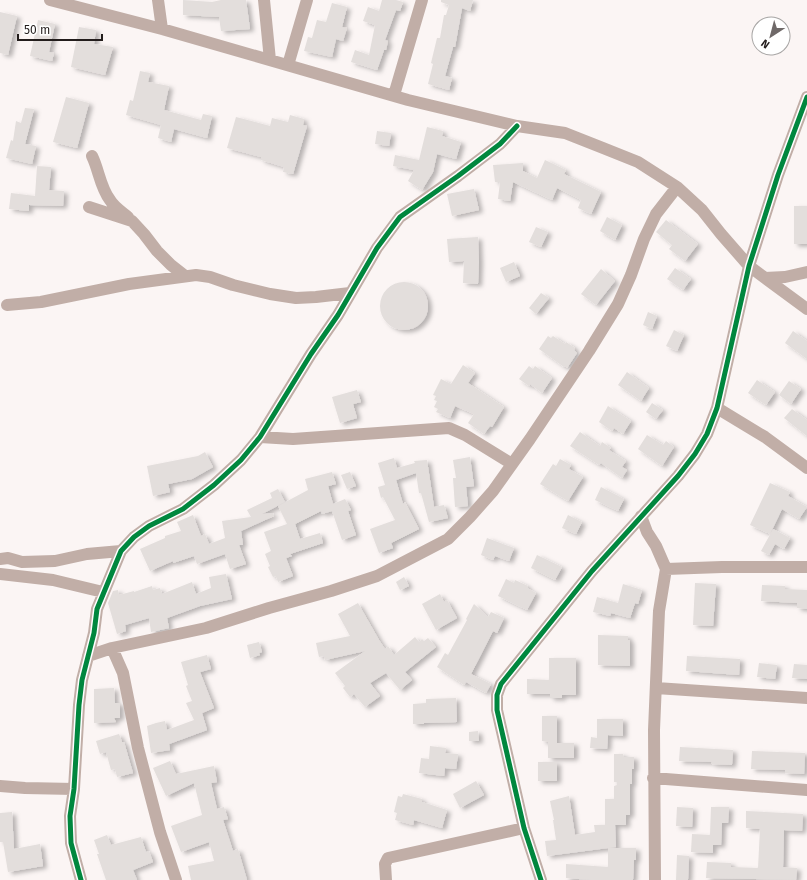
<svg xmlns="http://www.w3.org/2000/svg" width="807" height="880" font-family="'Fira Sans',sans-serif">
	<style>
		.building { fill: #e3dedc; filter: url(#shadow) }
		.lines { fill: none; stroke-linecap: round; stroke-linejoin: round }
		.minor { stroke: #c1aea7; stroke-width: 12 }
		.cycleway-casing { stroke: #fff; stroke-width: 8 }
		.cycleway { stroke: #00873e; stroke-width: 5 }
	</style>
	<defs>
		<filter id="shadow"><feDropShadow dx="4" dy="2.5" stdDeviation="2" flood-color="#0004"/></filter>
	</defs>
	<rect width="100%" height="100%" fill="#fbf5f4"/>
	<path class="building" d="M183,0L212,2L221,0H246L250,29L221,31L219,17L183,15Z
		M382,0H396L403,2L400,11L396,10L385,40L388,41L386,50H384L377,70L351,62L355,50L369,55L375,25L363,21L368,7L379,11Z
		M441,0H473L470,11L462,8L455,47H453L445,76L452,78L449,90L428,84L433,64L431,63L437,38H440L444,15H446L449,5L441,2Z
		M332,3L347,7L342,27L347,28L343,41L336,39L332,57L304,51L308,37L312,38L317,20L326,22Z
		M0,12L17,16L8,55L0,53Z
		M38,20L55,24L49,52L54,53L52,61L30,56Z
		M79,27L96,30L94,44L113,47L105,75L71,67Z
		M140,71L150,73L148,82L169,86L164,110L201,120L203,114L212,116L207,138L174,129L171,142L158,138L161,125L126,115L130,100L133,101Z
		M66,97L89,103L77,148L53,142Z
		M25,108L34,109L25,144L36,146L32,164L6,158L11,140L13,141L16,121L21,123Z
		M290,115L304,119L303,125L307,126L293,174L283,172L284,167L261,160V157L227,148L236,117L270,126L272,118L288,122Z
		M427,127L443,131L442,136L461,142L456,159L437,154L433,172L422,190L408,181L414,170L393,166L395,155L419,160Z
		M377,131L391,133L389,146L375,144Z
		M545,160L566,170L564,174L601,192L591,214L578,208L581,200L557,188L552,200L513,182L510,201L498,199L500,182H495L493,165L523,163V171L537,178Z
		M37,166L51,167L49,190L64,191L63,206L29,205V211L9,209L11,193L35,196Z
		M474,189L479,210L452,216L447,194Z
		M794,206H807V244H794Z
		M607,217L622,225L615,240L600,231Z
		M666,220L698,244L685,261L669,249L672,245L656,232Z
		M536,227L548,232L541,247L529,242Z
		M478,237L479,262L478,284L463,283L464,261L449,262L447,239Z
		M514,262L520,276L506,282L500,268Z
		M675,268L691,279L683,290L667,279Z
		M601,269L615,281L596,305L581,294Z
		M380 306a24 24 0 1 1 48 0a24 24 0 1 1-48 0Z
		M541,293L549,298L536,314L529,308Z
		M648,312L657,316L652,329L643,325Z
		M674,330L684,335L677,351L666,346Z
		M793,331L807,341V359L785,343Z
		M548,336L551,338L553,336L565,344L566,342L575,348L574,350L577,353L567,368L565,366L564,367L539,349Z
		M463,365L475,373L468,383L504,407L492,427L490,426L484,434L468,423L474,414L455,406L450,418L436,412L438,409L434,407L437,401L434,400L436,396L433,395L441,379L451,384Z
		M529,366L533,369L535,366L552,378L542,393L530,384L529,386L519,379Z
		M627,372L649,388L641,401L618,385Z
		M757,380L775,392L766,405L748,393Z
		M789,381L801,389L791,404L779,395Z
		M357,390L361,402L353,404L357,418L340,423L332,397Z
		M652,403L663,410L656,419L646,412Z
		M608,406L631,421L623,434L614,428L612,431L599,422Z
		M792,409L807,420V436L784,418Z
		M580,432L600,446L602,442L611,448L609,450L626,461L622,467L627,470L622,478L601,463L599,465L570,446Z
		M647,435L663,445L666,441L674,447L662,466L638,449Z
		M205,452L213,467L192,479L168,484L170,492L153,496L147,466L198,456Z
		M470,457L474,486L466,487L468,506L455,507L453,478H456L453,460Z
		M394,458L397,468L415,463L414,461L427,460L434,507L444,505L448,518L429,522L421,493H419L416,473L396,480L403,504L405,502L419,529L391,543L393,548L379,553L370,529L395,520L383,497L381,498L378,487L385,485L378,463Z
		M560,459L571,465L569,469L583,477L568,501L540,484L553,464L556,466Z
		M332,472L336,484L328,486L333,504L345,499L351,510L348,511L356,535L342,540L332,511L322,514L321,511L295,524L300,539L320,533L323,543L290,554L292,556L286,558L293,576L278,582L276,576L273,577L268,567L270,566L265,554L271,551L264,532L287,524L278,506L308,490L305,479Z
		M350,472L356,486L347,489L341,475Z
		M770,483L790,492L788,496L807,507L799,519L782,509L770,534L750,525Z
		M601,487L624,499L618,511L595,500Z
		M278,489L285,502L262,514L273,513L274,516L241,531L243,545H239L246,564L230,569L225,554L197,564L194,556L173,563V561L150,571L140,549L165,538V536L181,531L177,522L193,515L201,536L205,534L209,544L225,538L222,521L251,517L247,510L272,498L270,493Z
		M568,515L582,522L576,534L562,528Z
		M773,529L790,538L784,549L775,544L769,555L761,551Z
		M487,538L514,548L509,561L495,556L493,560L481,555Z
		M537,555L562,567L555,580L531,568Z
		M226,574L232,599L200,606L167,618L169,628L151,632L149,618L125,625L126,631L117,634L108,603L113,591L118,590L119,595L134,591V592L152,586L153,590L160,588L162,594L192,582L196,594L211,588L209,577Z
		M404,577L409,586L400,590L396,582Z
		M506,579L514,583L515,580L528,586L527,588L536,593L527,610L498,596Z
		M695,583L716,584L713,626L693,625Z
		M623,584L642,590L638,604L635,603L630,618L611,613L610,616L593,612L597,597L618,603Z
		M762,585L785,586V589L807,590V609L797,608V603L761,601Z
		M440,594L444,602L447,600L457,618L436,630L422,604Z
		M358,603L379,640L385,649L388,646L394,655L415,637L419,642L422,639L424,641L428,638L436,647L405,672L412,680L400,690L386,673L370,683L380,696L365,707L354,694L350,697L343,688L345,686L335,673L365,651L325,660L324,656L319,657L316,643L350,636L338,614Z
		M474,604L488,617L491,612L504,618L497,633L493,631L471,674L491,684L486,693L466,682L464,685L437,667L445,653L448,655L467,620L466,619Z
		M598,635L628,636V640H630V666L598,665Z
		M259,642L262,652L259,653L260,655L250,658L247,645Z
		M207,655L211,669L200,672L214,708L202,713L207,730L169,744L170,750L151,753L147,726L156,723L165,721L167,730L194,720L186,703L192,701L186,686L188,685L181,662Z
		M687,656L740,659L739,675L686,671Z
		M549,658H576V695H562V698H550V694H527V679L549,680Z
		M759,663L777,665L775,679L757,677Z
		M794,664L807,665V679L792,678Z
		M114,688L115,703H120V718H114L116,722L94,723V689Z
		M456,698L457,722L424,723V724H413V704L426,703V699Z
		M542,716H557V743H574V758H548V742L542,741Z
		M597,719H623V736L608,735L607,749L590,748L591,737L597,738Z
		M478,731L479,741H469V732Z
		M119,734L122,742H124L133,773L117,777L115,769L111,770L106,752L100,754L96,741Z
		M430,746L446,748L445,753L458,754L456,769L445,768L444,776L419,773L421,758L429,759Z
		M680,747L733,750L732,765L711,764L712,762L679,761Z
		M752,751L805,753L804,774L785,773V770L751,769Z
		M614,754H623L624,757H634V769H632V784H630V815H626V825H615L616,847L609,848H636V860H634L633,880H591L566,878V864L608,867V848L547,856L545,841L556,840L553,820H554L550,801L569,796L575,835L595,832L594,825H605V799H614V786L617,785V782H614Z
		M170,761L176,774L214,766L217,782L211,783L217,809L224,807L228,819L223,820L233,851L238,849L247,880H191L188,866L214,861L209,842L181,852L171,826L202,815L194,783L166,796L153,768Z
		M538,762H557V781H538Z
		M476,781L484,795L460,808L453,794Z
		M403,794L422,799V802L447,810L442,828L414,820L413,825L395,820L397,813L394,812L398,796L402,797Z
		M677,807L693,808L692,827L676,826Z
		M711,807H729L728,823H722L721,845H713V853L691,852L692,834L710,835Z
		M746,811L803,814L802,831L784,830L783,867L797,868L796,880L706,878L707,862L731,863V867L758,868L760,829L746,828Z
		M12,812L14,849L40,844L43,866L8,872L3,842H0V813Z
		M107,835L111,845L141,837L146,852L149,851L153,862L133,870L137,880H106L97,854H99L94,840Z
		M677,855L689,856L688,880H676Z"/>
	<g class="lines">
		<path class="minor" d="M50,0L162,29L408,100L517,126L565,133L603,148L638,162L677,187L702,210L721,234L749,266L765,278L785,277L807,272
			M158,0L162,29
			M264,0L270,60
			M288,65L307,0
			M394,95L422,0
			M92,156C99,170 100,187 110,200C114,207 122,212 128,217
			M89,207L132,221L144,234L157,251L171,265L185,276
			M765,278L807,309
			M7,305L41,302L129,284L196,275L210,277L233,285L270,294L296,298L316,297L350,293
			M717,408L765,437L807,468
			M260,437L293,439L449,428L465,435L512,464
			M641,516L647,532L656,546L666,569L659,611L654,730L655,880
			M0,559L8,558L22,562L55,561L87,554L121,551
			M666,569L722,567H807
			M0,574L53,580L103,592
			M112,648L123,673L138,748L160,832L176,880
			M88,656L112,648L206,628L269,608L331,591L377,576L448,539L470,517L493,491L530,439L589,351L618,304L631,275L644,239L656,214L677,187
			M656,688L807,698
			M653,778L807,790
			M0,786L25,788L74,789
			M81,880L71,843L70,816L74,789L79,705L82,680L94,633L97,609L121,551L134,537L149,526L183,509L214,485L241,460L260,437L311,354L338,315L377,248L400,217L458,176L500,144L517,126
			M386,880L385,864L388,858L524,828
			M541,880L524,828L497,710V695L501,684L592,571L678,476L695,454L707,434L717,408L749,266L778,175L807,97"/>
		<defs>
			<path id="cycleway" d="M81,880L71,843L70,816L74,789L79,705L82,680L94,633L97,609L121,551L134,537L149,526L183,509L214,485L241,460L260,437L311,354L338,315L377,248L400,217L458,176L500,144L517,126
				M541,880L524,828L497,710V695L501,684L592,571L678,476L695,454L707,434L717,408L749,266L778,175L807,97"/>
		</defs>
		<use href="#cycleway" class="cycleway-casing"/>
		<use href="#cycleway" class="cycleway"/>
	</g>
	<g transform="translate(771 36) rotate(216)"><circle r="19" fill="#ffffff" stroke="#a7a5a4"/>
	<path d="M0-3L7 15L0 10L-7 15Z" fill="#6f6968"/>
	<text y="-6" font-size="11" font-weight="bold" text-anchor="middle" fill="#231d1c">N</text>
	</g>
	<path d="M18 34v6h84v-6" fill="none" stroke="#231d1c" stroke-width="2"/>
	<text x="24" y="34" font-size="12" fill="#231d1c" stroke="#ffffff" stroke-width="3" paint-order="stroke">50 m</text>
</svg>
